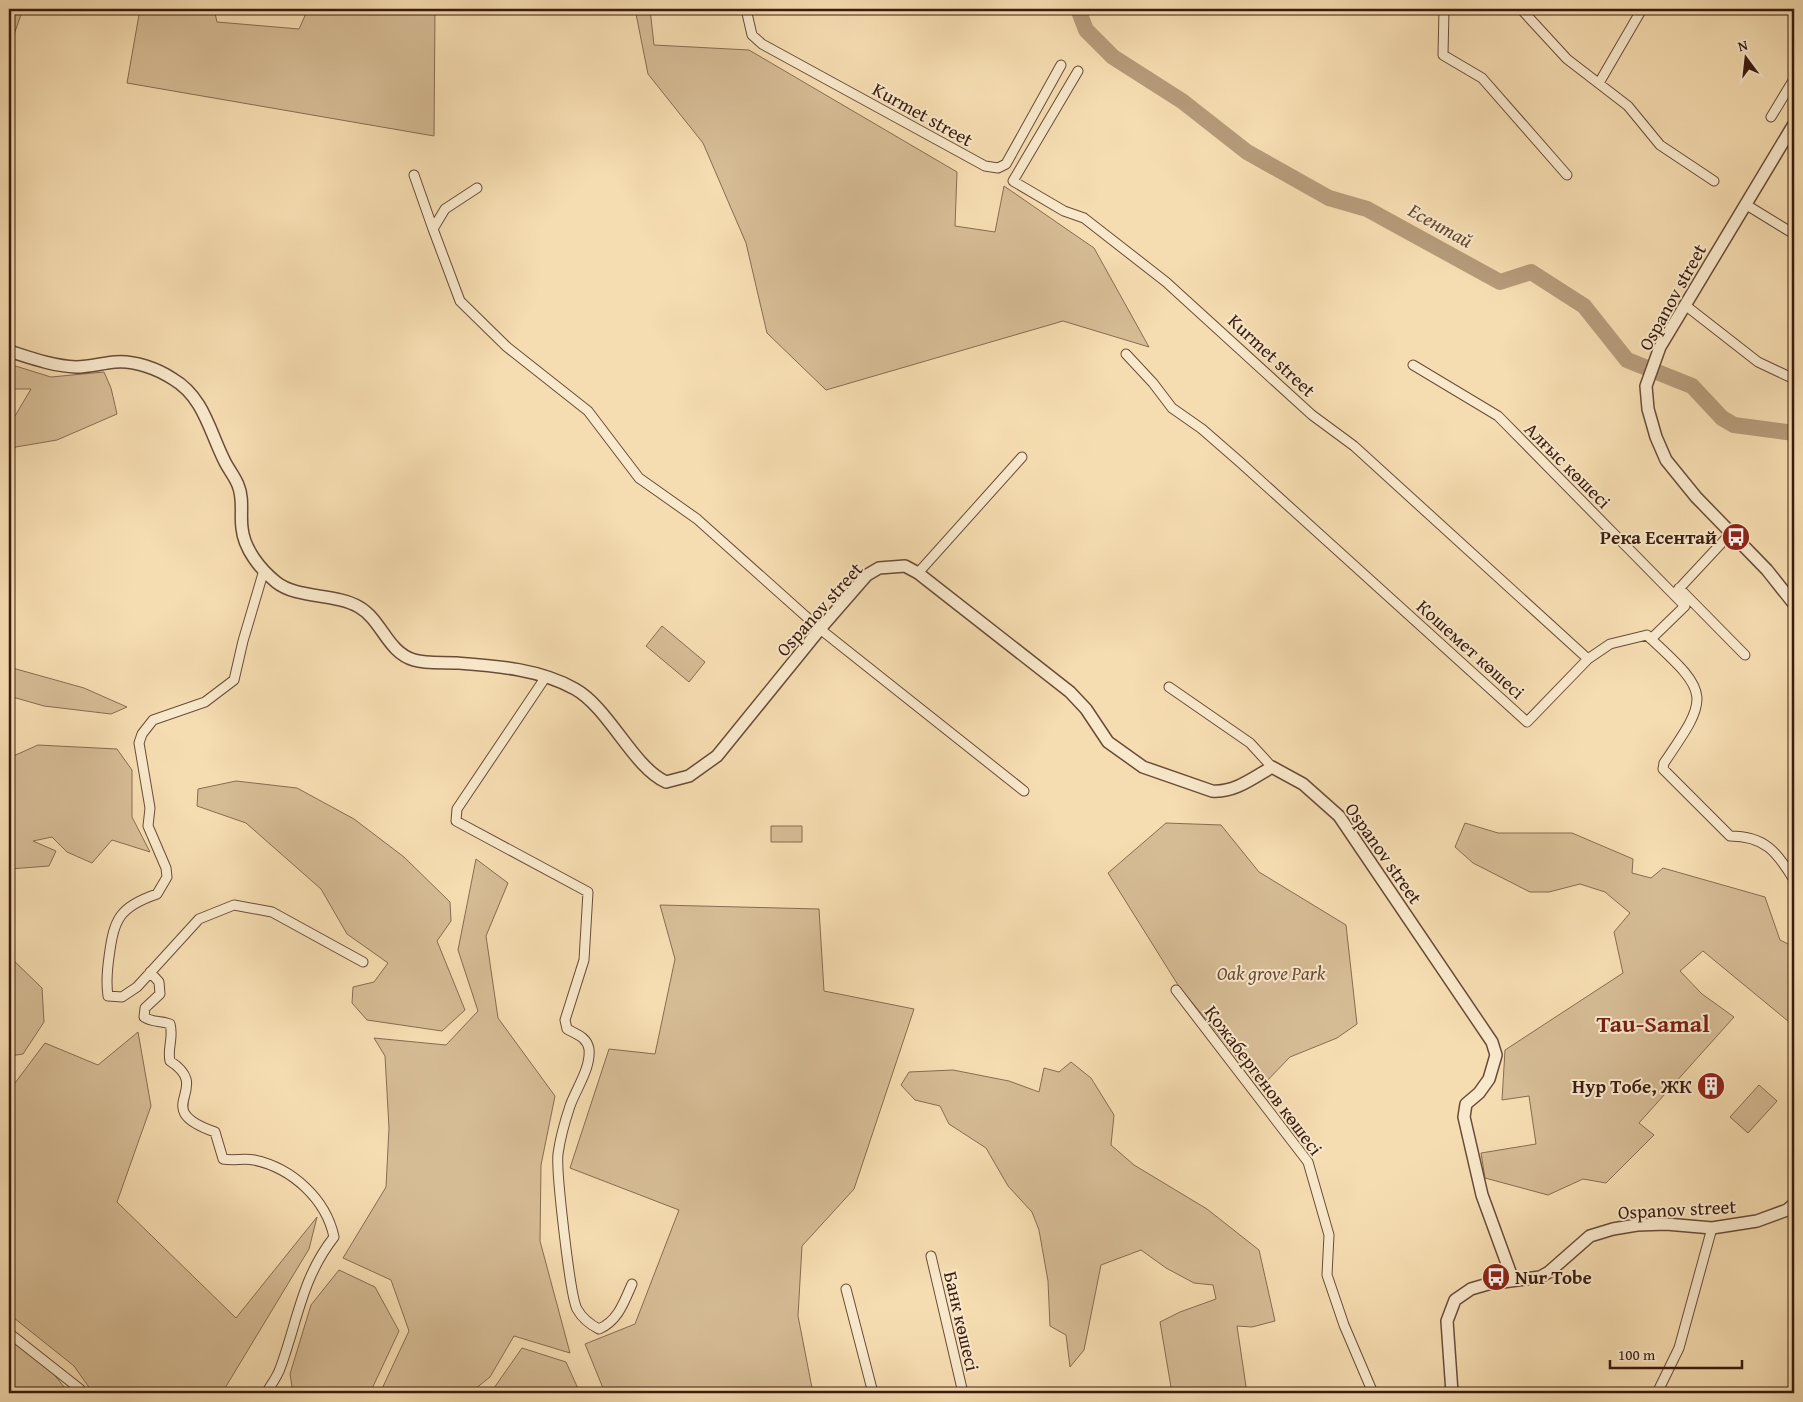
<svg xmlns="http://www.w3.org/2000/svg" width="1803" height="1402" font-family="'Gentium Book Plus',serif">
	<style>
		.green { fill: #d6bc95; stroke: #886c52 }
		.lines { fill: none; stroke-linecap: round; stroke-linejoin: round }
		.river { stroke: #b69b7a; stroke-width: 16 }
		.minor-casing { stroke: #694c38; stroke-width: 11 }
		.tertiary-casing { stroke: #694c38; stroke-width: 14 }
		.minor { stroke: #f9e9cc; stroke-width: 9 }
		.tertiary { stroke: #f9e9cc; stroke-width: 11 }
		.labels { text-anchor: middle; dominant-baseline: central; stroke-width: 4; stroke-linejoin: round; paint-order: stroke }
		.street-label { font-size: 19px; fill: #3a1b0f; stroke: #f9e9cc }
		.poi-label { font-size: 19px; font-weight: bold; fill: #3a1b0f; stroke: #f9e9cc; text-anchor: end }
		.park-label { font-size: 19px; font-style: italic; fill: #694b37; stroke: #f9e9cc }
		.water-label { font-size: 20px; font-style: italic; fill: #654834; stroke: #f9e9cc }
		.district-label { font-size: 24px; font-weight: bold; fill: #7a1f14; stroke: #f9e9cc }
	</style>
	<rect width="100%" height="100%" fill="#f6ddb1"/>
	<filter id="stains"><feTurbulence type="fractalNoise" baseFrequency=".004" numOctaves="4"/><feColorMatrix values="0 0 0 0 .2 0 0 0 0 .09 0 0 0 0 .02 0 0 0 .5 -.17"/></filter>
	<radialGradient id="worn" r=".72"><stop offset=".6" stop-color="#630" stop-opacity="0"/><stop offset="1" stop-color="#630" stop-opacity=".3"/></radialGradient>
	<path class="green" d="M9,9H23L9,49Z
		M140,9H214L217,22L299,29L308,9H435L434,136L127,83Z
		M635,9H650L654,45L749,50L957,172L955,226L995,232L1004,186L1094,248L1149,347L1063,321L826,390L767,333L746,243L703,143L648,74Z
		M9,364L51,377L104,372L111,388L117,414L57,440L16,447L9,452V426L31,389H9Z
		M662,626L705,662L689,682L646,646Z
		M9,667L84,688L127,707L111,714L44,706L9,696Z
		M38,745L117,749L132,770V817L150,852L112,840L92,863L67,852L52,837L33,841L56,851L49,866L9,869V758Z
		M236,781L297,788L354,819L404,857L450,902L451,921L437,941L465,1010L442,1031L367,1020L352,1003L353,987L374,982L388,963L347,934L321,889L246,823L197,806L198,789Z
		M1166,823L1221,825L1259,872L1346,925L1357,1024L1337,1038L1290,1057L1261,1087L1178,985L1108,873Z
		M1465,823L1498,833H1572L1633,859L1632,873L1651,878L1663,868L1765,897L1780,940L1794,947V1026L1703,951L1680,971L1702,994L1734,1017L1639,1123L1654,1135L1606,1183L1583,1179L1548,1195L1485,1178L1481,1153L1536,1144L1529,1096L1502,1100L1505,1050L1623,973L1614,932L1630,913L1605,892L1580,884L1549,892H1530L1473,863L1455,847Z
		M771,826H802V842H771Z
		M476,859L508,883L486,936L498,1018L555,1096L541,1165L540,1241L570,1353L514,1336L490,1377L470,1393H380L409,1331L391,1280L343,1258L386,1187L389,1128L385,1056L374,1038L446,1045L478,1011L458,950Z
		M660,905L819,909L824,991L914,1009L854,1189L802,1246L798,1316L813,1393H605L585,1344L635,1324L679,1210L570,1168L609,1049L655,1054L675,959Z
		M9,956L42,988L44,1022L23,1054L10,1056Z
		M138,1032L151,1106L117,1202L236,1318L317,1217L309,1249L222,1393H93L74,1366L9,1314V1091L45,1043L98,1065Z
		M1071,1062L1091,1078L1114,1115L1111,1145L1134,1165L1207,1209L1259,1250L1275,1321L1252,1327L1237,1326L1247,1393H1172L1160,1322L1180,1312L1216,1299L1213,1285L1194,1283L1166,1268L1141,1250L1101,1265L1084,1350L1070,1367L1066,1335L1050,1326L1048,1281L1039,1230L1032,1212L1008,1186L986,1148L949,1124L940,1106L915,1100L901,1085L909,1072L953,1070L1009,1081L1039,1092L1044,1068L1059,1072Z
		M1759,1085L1777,1101L1748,1133L1730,1117Z
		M339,1270L375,1287L399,1331L370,1393H293L290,1374L311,1305Z
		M9,1336L48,1367L69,1393H9Z
		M522,1348L566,1362L580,1393H488L494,1388Z"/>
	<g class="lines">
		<path class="river" d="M1078,9L1086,30L1113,57L1182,101L1247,152L1329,198L1367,209L1500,282L1531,272L1584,306L1627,360L1692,386L1722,418L1734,425L1794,433"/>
		<defs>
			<path id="minor" d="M746,9L752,35L762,44L985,166L998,168L1006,164L1061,65
				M1444,9L1443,55L1482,78L1567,175
				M1521,9L1567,59L1628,106L1660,145L1714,181
				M1078,71L1013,181L1064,211L1084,218L1166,282L1312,415L1354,446L1588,659
				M1599,83L1642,9
				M1771,117L1794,79
				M414,175L433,229
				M477,188L445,209L433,229L460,301L507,347L588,411L639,478L697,519L820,629L1024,791
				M1745,204L1794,234
				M1685,305L1758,362L1794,379
				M1126,354L1153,383L1172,408L1202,429L1241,463L1527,722L1588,659L1610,644L1647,635L1651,639L1685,606L1498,416L1413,365
				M264,570L243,641L234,680L205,702L153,720L142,734L139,743L150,808L148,826L166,868L167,877L157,894C119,907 114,919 109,957C107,971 106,983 108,996L122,997L137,987L199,919L234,905L272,912L363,962
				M918,573L1022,457
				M1679,588L1745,655
				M1676,592L1730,534
				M1651,639C1711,694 1709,697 1664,763L1663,769L1730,836C1765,836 1777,852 1794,880
				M545,678L457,809L456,821L588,892L584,960L565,1020L567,1029C576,1034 587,1037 589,1049C591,1068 576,1089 570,1106C565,1121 560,1139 558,1154C556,1171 570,1296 577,1309C582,1318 589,1324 599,1329C618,1321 624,1302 632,1284
				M1169,687L1250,743L1272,767
				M150,972L159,982L160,994L145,1008L144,1017C153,1023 160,1020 170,1024C174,1037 167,1048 170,1061C215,1090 147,1108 215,1132L223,1159C233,1161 244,1158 254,1160C292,1168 326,1199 334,1237C302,1278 298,1319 281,1366C278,1376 271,1385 266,1393
				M1176,990L1308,1162L1329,1235L1327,1275L1344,1325L1373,1393
				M931,1256L963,1393
				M846,1289L873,1393
				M9,1333L80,1389L82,1393
				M1657,1393L1679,1348L1712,1228"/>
			<path id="tertiary" d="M1794,124L1660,347L1646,386L1648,409L1656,437L1666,460L1696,497L1767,570L1794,604
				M9,351C31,358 53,366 76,367C89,367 103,363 115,362C134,360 158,369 173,379C204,397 210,433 225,462C229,470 235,477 238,485C244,499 240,514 242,528C244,549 260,569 276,582C297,599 335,593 359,607C382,620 387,652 414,660C427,664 444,662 457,663C497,666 540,669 575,689C609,708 633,767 666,782L689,776L717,756L820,629L867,575L879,568L905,566L918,573L1070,692L1086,709L1108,742L1143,767L1212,791C1234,793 1253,778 1272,767L1303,784L1339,816L1492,1042L1496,1055L1489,1079L1479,1093L1466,1104L1464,1117L1482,1195L1513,1280
				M1452,1393L1447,1321L1455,1300L1471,1289L1488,1284L1540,1277L1549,1272L1590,1236L1613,1229L1637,1225L1666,1224L1712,1228L1757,1221L1787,1210L1794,1204"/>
		</defs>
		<use href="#minor" class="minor-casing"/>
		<use href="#tertiary" class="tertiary-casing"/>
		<use href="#minor" class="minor"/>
		<use href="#tertiary" class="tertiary"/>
	</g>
	<defs>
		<symbol id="bus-disc" viewBox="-11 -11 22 22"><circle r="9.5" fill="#8f2418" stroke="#f9e9cc"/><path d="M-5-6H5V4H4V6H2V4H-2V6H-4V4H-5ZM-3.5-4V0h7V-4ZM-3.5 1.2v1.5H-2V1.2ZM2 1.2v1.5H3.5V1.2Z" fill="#fff"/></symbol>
		<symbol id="building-disc" viewBox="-11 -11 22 22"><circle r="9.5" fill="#8f2418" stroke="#f9e9cc"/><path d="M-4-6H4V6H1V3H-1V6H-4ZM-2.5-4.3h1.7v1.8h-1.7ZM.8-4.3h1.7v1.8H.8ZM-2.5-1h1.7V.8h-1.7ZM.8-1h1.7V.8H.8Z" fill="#fff"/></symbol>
	</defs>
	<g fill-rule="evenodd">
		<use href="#bus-disc" x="1720" y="521" width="32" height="32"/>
		<use href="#building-disc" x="1695" y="1070" width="32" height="32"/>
		<use href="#bus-disc" x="1480" y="1261" width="32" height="32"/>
	</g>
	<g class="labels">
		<g class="street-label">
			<text transform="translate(923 114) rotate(29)">Kurmet street</text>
			<text transform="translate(1672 297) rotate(-61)">Ospanov street</text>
			<text transform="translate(1272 355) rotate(43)">Kurmet street</text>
			<text transform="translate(1568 465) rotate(45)">Алғыс көшесі</text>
			<text transform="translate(819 609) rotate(-48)">Ospanov street</text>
			<text transform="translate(1471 649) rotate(42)">Кошемет көшесі</text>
			<text transform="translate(1384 853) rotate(55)">Ospanov street</text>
			<text transform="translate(1264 1080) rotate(53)">Қожабергенов көшесі</text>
			<text transform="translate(1677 1209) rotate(-3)">Ospanov street</text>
			<text transform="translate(962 1321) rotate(77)">Банк көшесі</text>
		</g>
		<g class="poi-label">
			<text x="1717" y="537">Река Есентай</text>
			<text x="1692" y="1086">Нур Тобе, ЖК</text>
			<text x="1515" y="1277" text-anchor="start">Nur Tobe</text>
		</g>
		<g class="park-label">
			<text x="1271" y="973">Oak grove Park</text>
		</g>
		<g class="water-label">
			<text transform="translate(1441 225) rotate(29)">Есентай</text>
		</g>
		<g class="district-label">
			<text x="1653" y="1023">Tau-Samal</text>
		</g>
	</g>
	<rect width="1803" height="1402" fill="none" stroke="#f6ddb1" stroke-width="30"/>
	<rect x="10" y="10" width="1783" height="1382" fill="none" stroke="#3a1b0f" stroke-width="2.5"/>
	<rect x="15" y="15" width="1773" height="1372" fill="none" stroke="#3a1b0f"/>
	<g transform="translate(1746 58) rotate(345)" stroke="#f9e9cc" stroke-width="4" paint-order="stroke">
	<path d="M0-4L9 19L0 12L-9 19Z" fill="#3a1b0f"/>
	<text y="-8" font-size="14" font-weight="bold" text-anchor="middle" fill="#3a1b0f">N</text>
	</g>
	<path d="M1610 1360v8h132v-8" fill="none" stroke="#3a1b0f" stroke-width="2.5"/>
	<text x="1618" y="1360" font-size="15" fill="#3a1b0f" stroke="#f9e9cc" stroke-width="4" paint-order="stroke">100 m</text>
	<rect width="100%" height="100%" filter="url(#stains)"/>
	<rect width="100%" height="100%" fill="url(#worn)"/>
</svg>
